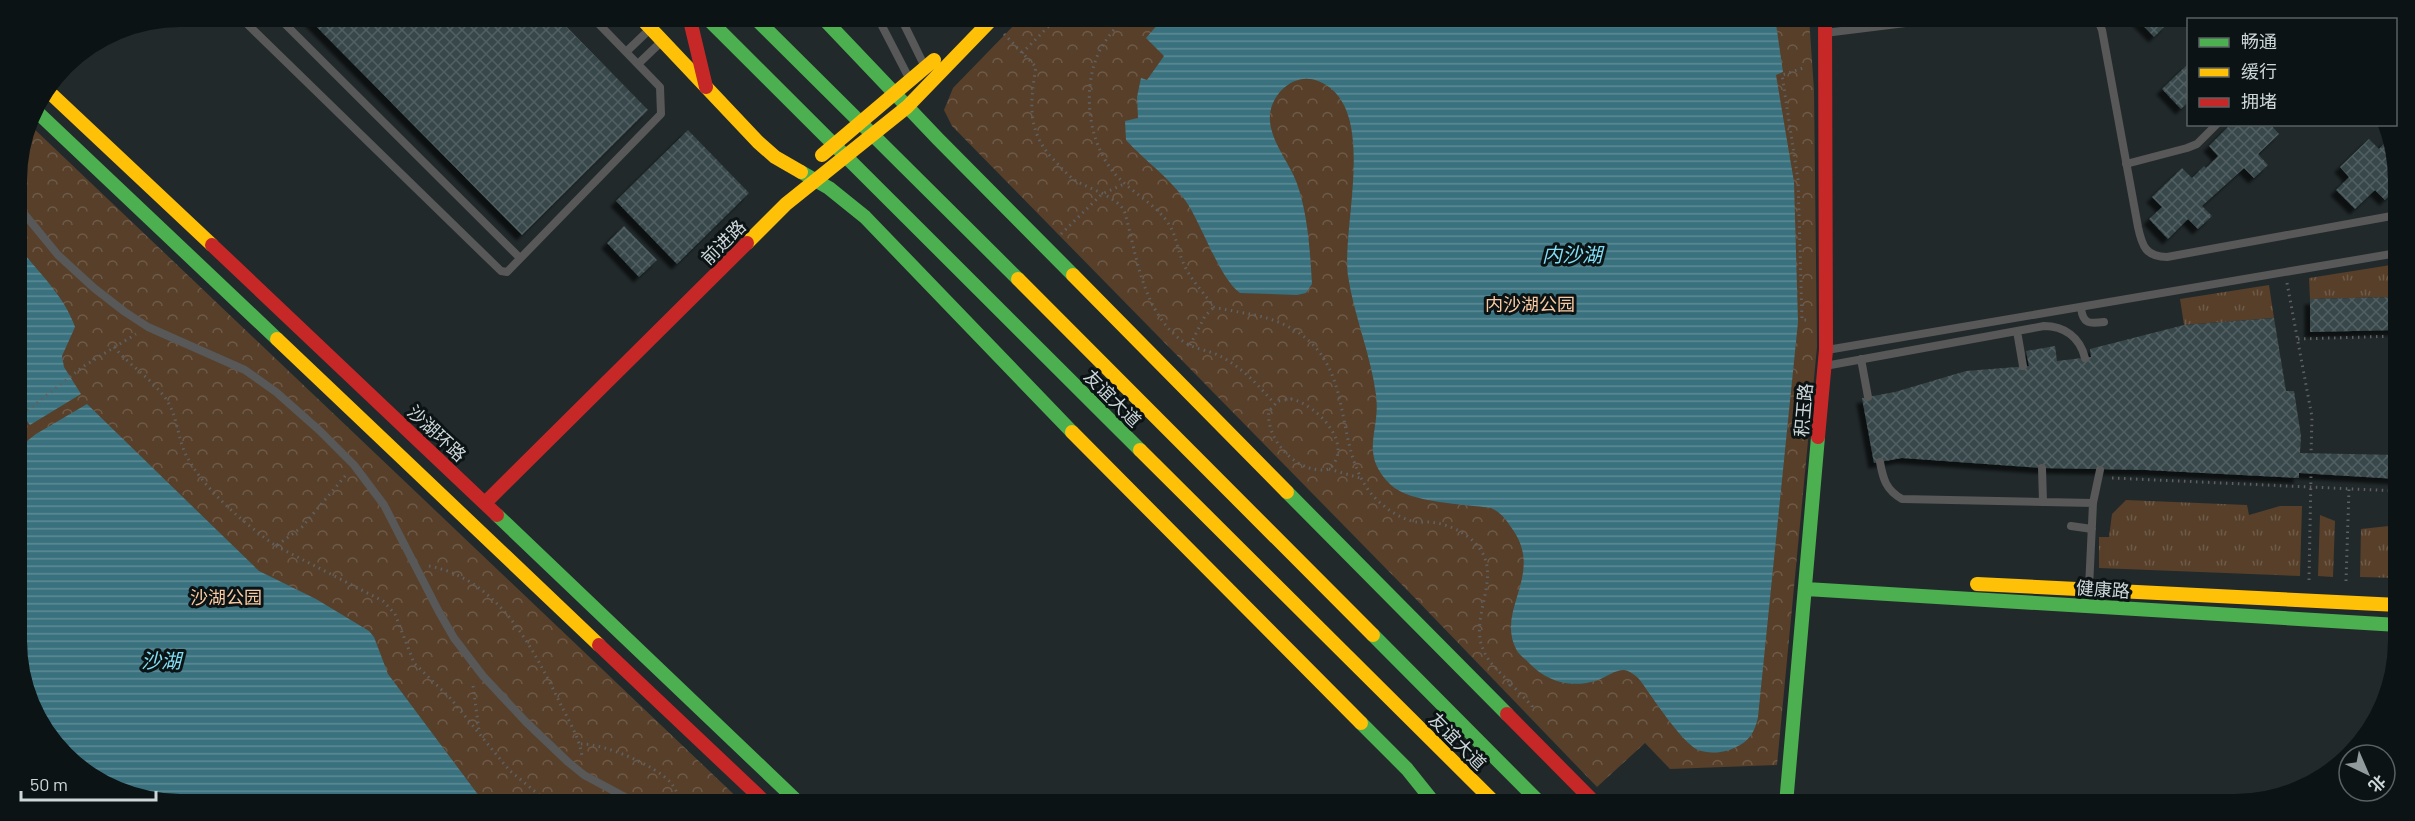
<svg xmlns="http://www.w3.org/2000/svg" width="2415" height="821" font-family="Barlow,'Noto Sans SC',sans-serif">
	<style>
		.grass { fill: url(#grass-tufts) }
		.forest { fill: url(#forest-crowns) }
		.water { fill: url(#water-rules) }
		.building { fill: url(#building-cross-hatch); filter: url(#shadow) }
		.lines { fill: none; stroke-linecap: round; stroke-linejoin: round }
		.path { stroke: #5f6161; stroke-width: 3; stroke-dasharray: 1.5 4.5; stroke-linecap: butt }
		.lane { stroke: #575857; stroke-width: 8 }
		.fast { stroke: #4caf50; stroke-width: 14 }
		.slow { stroke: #ffc107; stroke-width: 14 }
		.jam { stroke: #c62828; stroke-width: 14 }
		.labels { text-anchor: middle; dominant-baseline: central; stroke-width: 6; stroke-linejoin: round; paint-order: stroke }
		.street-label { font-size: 18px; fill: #cdd7d9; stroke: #0c1315 }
		.park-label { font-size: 18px; fill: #f9c9a1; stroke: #0c1315 }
		.water-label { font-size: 20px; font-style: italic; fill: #80dff5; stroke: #0c1315 }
	</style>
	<defs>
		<pattern id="grass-tufts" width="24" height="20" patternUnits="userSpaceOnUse" patternTransform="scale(1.5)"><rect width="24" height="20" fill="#573f2a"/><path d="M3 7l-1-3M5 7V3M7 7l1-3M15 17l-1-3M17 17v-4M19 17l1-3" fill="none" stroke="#6e5a48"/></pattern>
		<pattern id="forest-crowns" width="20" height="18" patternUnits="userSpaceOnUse" patternTransform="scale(1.5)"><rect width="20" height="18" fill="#573f2a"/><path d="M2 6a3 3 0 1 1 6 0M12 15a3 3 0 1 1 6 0" fill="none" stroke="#6e5a48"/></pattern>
		<pattern id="water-rules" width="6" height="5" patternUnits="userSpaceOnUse" patternTransform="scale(1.5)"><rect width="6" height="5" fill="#3a717e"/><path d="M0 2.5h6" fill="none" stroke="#5e8b96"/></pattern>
		<pattern id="building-cross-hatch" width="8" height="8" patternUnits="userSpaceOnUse" patternTransform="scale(1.5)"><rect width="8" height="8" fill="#37474a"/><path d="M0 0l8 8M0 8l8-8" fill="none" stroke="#536164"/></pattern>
		<filter id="shadow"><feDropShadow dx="-5.5" dy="5.5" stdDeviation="1.5" flood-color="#0009"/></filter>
	</defs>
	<rect width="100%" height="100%" fill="#21292b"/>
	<path class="grass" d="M2397,264V297L2310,299L2309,278Z
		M2269,285L2274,318L2184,325L2180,299Z
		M2126,500L2247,505L2249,515L2280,506H2302L2300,576L2099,568V537H2109L2112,514Z
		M2320,515L2335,521L2333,577L2318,576Z
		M2398,525V578L2360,577L2361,529Z"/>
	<path class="forest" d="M1022,17H1809L1814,90L1817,347L1777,765L1670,769L1645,743L1597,787L1410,593L952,126L944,110L953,88Z
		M29,124L744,804H180L128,796L57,749L20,672L17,169Z"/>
	<path class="water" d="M1165,16L1775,17L1783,72L1776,75L1794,182L1798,322L1758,717C1755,732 1749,742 1734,748C1725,753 1708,754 1698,750C1682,743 1651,695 1639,679C1635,675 1630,671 1624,670C1615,670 1606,677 1598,680C1571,689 1547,682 1528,662C1524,658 1518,654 1516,649C1496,609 1544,575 1513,530C1507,521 1502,513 1491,508C1464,504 1410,503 1391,485C1358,453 1381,432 1376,395C1371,355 1354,316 1348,276C1341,226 1380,105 1318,81C1296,72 1273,91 1270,114C1268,139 1288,160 1296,181C1308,213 1310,251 1312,284L1306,293L1297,295L1240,293C1219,278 1201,222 1185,200C1169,177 1145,161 1126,140L1125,121L1138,118L1137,97L1141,78L1147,80L1164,56L1146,38Z
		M17,245C37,271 64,295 75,327L62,356L64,367L81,394L30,425L18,409Z
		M87,404L259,571L316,599L369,631L374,637L388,674L485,804H180L128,796L57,749L20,672L18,448L36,434Z"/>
	<path class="building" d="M306,16H556L648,110L522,235Z
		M2134,16H2160L2167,24L2154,37Z
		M2188,64V102L2181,109L2162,89Z
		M2231,124H2245L2247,127L2250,124H2270L2279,134L2258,154L2268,165L2254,178L2244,168L2202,206L2212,216L2198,229L2188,219L2168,239L2149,219L2162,207L2152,197L2182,168L2192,178L2204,166L2206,168L2218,156L2209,146Z
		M688,130L749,193L677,264L616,201Z
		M2369,139L2379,149L2388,139L2397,159V168L2389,176L2397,184V188L2385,200L2375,190L2355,209L2336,190L2349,177L2340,167Z
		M624,226L657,260L639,277L607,243Z
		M2397,297L2398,330L2310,332V299Z
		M2274,318L2286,391H2294L2301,436L2300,453L2398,455V479L2299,473V478L2146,470L2042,468L1902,458L1874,463L1862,398L1895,392L1966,371L2029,366L2026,351L2055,346L2057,361L2091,357L2090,349L2184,325Z"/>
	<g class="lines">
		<path class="path" d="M1125,16C1114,30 1100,45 1095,62C1083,98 1090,145 1115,174C1130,191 1152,202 1166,220C1177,235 1176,246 1183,262C1189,278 1204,293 1214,307C1238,313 1263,314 1285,325C1363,362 1327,450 1377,500C1387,509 1399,518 1412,521C1418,523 1424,522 1430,522C1450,524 1473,535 1483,554C1498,583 1470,619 1483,649C1488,663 1501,673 1511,684L1507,688
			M1004,34L1036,67C1030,102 1027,131 1052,158C1060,166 1067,175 1076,181C1091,189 1108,194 1121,206L1125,213C1137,257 1143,314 1184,342C1194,349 1207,350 1218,355C1242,367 1257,384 1274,403
			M1022,53L1059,16
			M1061,234L1102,194L1124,184
			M2287,283L2312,417L2311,453
			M1806,320H1802L1798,180L1782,75L1806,67
			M2298,339L2398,336
			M1190,345L1205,316L1214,307
			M114,347C130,366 152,379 166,399C178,417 177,437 186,455C204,490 245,524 276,546L302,527L346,475
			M1291,399C1316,404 1356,445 1329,469C1299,476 1265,440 1269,411L1278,401Z
			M18,418L84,366L136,334
			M1329,469L1360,478
			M2112,478L2398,491
			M276,546L383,601L395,614L414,663L451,699L509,770L550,804
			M429,566C497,579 531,644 559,701C567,718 579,736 582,756
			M2309,580L2311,474
			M2346,581L2349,489
			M1511,684L1532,706V710
			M473,686L479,730
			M581,744C605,744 655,765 671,783C676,789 679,797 681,804"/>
		<path class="lane" d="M239,16L501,271L507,272L661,114L660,87L591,16
			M277,16L520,258
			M895,16L881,24L909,78
			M900,16L925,67
			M2096,16L2102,30L2138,227C2142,246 2146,257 2167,257L2397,215
			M1825,33L1962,16
			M626,52L650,29
			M638,64L661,42
			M2126,164L2187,148L2197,144L2217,124
			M17,205L58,255L94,288L125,312L148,327L245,370L276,392L319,430L354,465L384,505L439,612L454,638L483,676L526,722L568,762L584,775L638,804
			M2081,308C2083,324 2089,324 2104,322
			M2017,331L2023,366
			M1827,350L2397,253
			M1861,359L1868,397
			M1825,366L2044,326C2064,326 2080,337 2085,358
			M1880,462C1883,479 1886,490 1902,499L2093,503
			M2042,468L2043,502
			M2071,526L2092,529
			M2089,588L2093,503L2100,470"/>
		<path class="fast" d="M705,16L1140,450
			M753,16L1018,279
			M821,16L938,139L1073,275
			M33,108L277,339
			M801,172L829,188L865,217L1072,432
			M1287,492L1507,714
			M497,515L800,804
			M1806,589L2398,625
			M1373,635L1541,804
			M1361,723L1407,769L1435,804
			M1786,804L1818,437"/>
		<path class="slow" d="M639,16L758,142L775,157L801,172
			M47,90L212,245
			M822,155L934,60
			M747,243L786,204L907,107L995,16
			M1073,275L1287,492
			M1018,279L1373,635
			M277,339L599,645
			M1072,432L1361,723
			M1140,450L1496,804
			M1977,584L2398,605"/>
		<path class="jam" d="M689,16L706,87
			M212,245L497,515
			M1818,437L1826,350L1825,16
			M485,503L747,243
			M599,645L767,804
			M1507,714L1596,804"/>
	</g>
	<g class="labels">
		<g class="street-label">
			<text transform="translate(723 242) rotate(-45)">前进路</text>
			<text transform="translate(1113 398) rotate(45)">友谊大道</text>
			<text transform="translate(1803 410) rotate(-85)">积玉路</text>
			<text transform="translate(437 433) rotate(43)">沙湖环路</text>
			<text transform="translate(2103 589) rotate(4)">健康路</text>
			<text transform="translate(1458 741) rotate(45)">友谊大道</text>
		</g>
		<g class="park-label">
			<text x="1530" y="304">内沙湖公园</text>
			<text x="226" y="597">沙湖公园</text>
		</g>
		<g class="water-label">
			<text x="1572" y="254">内沙湖</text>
			<text x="161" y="660">沙湖</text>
		</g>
	</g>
	<path d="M0 0H2415V821H0ZM180 27H2235A153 153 0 0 1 2388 180V641A153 153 0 0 1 2235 794H180A153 153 0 0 1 27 641V180A153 153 0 0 1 180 27Z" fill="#0c1315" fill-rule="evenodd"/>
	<rect x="2187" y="18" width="210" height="108" fill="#0c1315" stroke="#596163" stroke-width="1.5"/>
	<rect x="2199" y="38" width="30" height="9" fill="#4caf50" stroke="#596163" stroke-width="1.5"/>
	<text x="2241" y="48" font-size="18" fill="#cdd7d9">畅通</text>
	<rect x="2199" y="68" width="30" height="9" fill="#ffc107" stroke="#596163" stroke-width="1.5"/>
	<text x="2241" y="78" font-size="18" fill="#cdd7d9">缓行</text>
	<rect x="2199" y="98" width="30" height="9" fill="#c62828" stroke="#596163" stroke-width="1.5"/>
	<text x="2241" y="108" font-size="18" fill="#cdd7d9">拥堵</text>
	<g transform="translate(2367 773) rotate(136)"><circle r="28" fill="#0c1315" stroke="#596163" stroke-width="1.5"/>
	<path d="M0-4.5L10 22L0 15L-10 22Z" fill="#919a9c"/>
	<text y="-9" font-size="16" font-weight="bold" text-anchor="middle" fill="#cdd7d9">北</text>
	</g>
	<path d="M21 791v9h135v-9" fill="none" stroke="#cdd7d9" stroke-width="3"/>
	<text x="30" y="791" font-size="18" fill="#cdd7d9" stroke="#0c1315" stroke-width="4.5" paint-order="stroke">50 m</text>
</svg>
